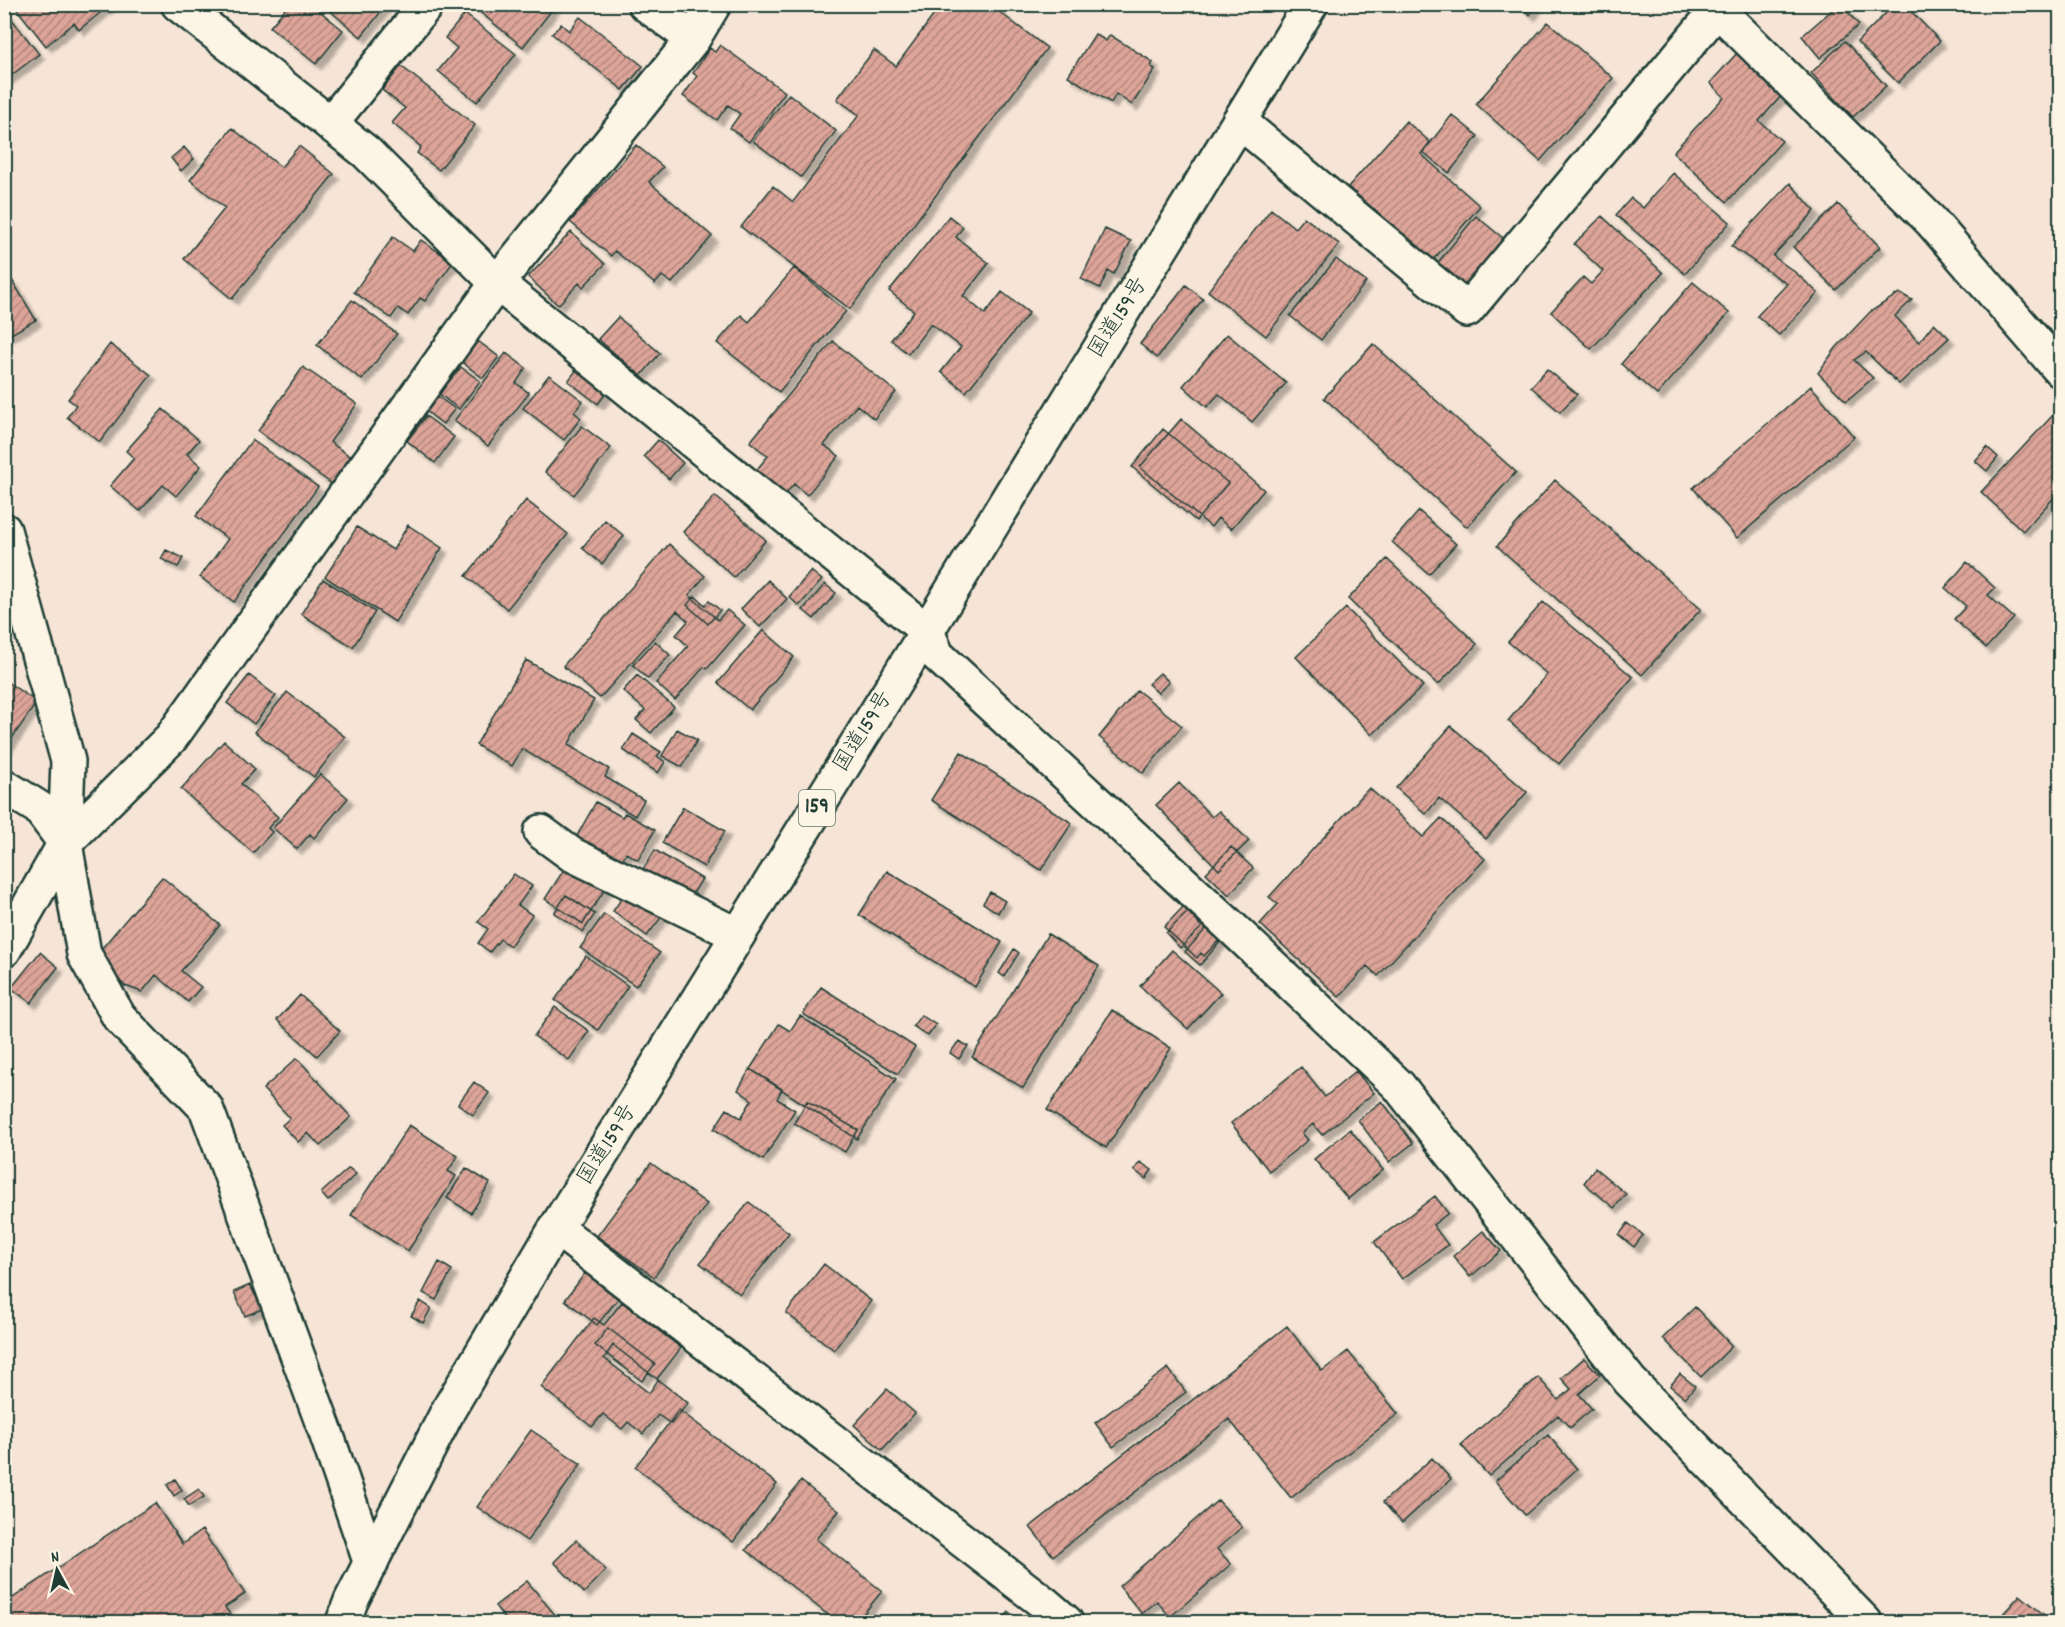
<svg xmlns="http://www.w3.org/2000/svg" width="2065" height="1627" font-family="Dekko,'Klee One',sans-serif">
	<style>
		.building { fill: url(#building-hatch); stroke: #1f3d34; stroke-width: 1.5; filter: url(#shadow) }
		.lines { fill: none; stroke-linecap: round; stroke-linejoin: round }
		.minor-casing { stroke: #1f3d34; stroke-width: 38 }
		.highway-casing { stroke: #1f3d34; stroke-width: 38 }
		.minor { stroke: #fcf5e5; stroke-width: 33 }
		.highway { stroke: #fcf5e5; stroke-width: 33 }
		.labels { text-anchor: middle; dominant-baseline: central; stroke-width: 4.5; stroke-linejoin: round; paint-order: stroke }
		.shield { fill: #fcf5e5; stroke: #617469; stroke-width: 1.5 }
		.shield-label { font-size: 21px; font-weight: bold; fill: #1f3d34 }
		.street-label { font-size: 22px; fill: #1f3d34; stroke: #fcf5e5 }
	</style>
	<defs>
		<pattern id="building-hatch" width="6" height="6" patternUnits="userSpaceOnUse" patternTransform="scale(1.5)"><rect width="6" height="6" fill="#dda499"/><path d="M-1 1l2-2M0 6l6-6M5 7l2-2" fill="none" stroke="#b3877e"/></pattern>
		<filter id="shadow"><feDropShadow dx="5.5" dy="5.5" stdDeviation="1.5" flood-color="#0004"/></filter>
	</defs>
	<rect width="100%" height="100%" fill="#f6e5d6"/>
	<filter id="ink" filterUnits="userSpaceOnUse"><feTurbulence type="fractalNoise" baseFrequency=".0167" numOctaves="2"/><feDisplacementMap in="SourceGraphic" scale="12" xChannelSelector="R" yChannelSelector="G"/><feConvolveMatrix kernelMatrix="1 2 1 2 8 2 1 2 1" color-interpolation-filters="sRGB"/></filter>
	<g filter="url(#ink)">
		<path class="building" d="M13,4H111L79,30L74,23L46,46Z
			M289,4H311L343,30L316,64L270,27Z
			M322,4H387L361,37Z
			M470,4H551L554,7L523,47Z
			M942,4H989L1047,48L850,309L741,227L773,186L793,202L859,115L837,99L874,50L896,66Z
			M1518,4H1538L1530,15Z
			M1839,4H1841L1859,25L1820,58L1802,36Z
			M1895,4H1904L1940,41L1898,83L1857,42Z
			M4,9L39,54L4,81Z
			M465,14L516,54L477,102L438,71L457,48L445,38Z
			M580,17L643,66L623,90L552,34L561,24L569,31Z
			M1548,22L1613,78L1540,161L1476,104Z
			M1095,34L1106,41L1110,35L1153,62L1151,67L1155,69L1132,105L1116,94L1111,103L1068,76Z
			M1845,41L1886,86L1853,117L1811,73Z
			M720,45L785,92L749,142L730,128L740,114L728,105L717,120L683,96L697,76L693,73L710,48L715,52Z
			M1737,53L1782,95L1759,121L1782,141L1727,202L1673,152L1724,97L1710,83Z
			M401,66L475,125L439,170L417,153L421,147L392,123L405,108L382,90Z
			M789,94L836,131L801,177L753,141Z
			M1452,115L1478,136L1449,173L1423,152Z
			M1406,121L1430,142L1421,154L1480,206L1433,260L1348,187Z
			M232,128L281,167L299,146L334,174L232,299L184,259L225,208L190,180Z
			M636,145L663,167L649,182L712,236L672,283L662,276L655,284L615,251L611,256L570,222Z
			M184,147L194,159L181,171L171,158Z
			M1673,173L1730,222L1685,274L1616,215L1631,198L1643,208Z
			M1790,183L1815,211L1773,256L1796,273L1818,293L1779,335L1757,316L1787,284L1731,246Z
			M1838,204L1880,247L1836,290L1793,247Z
			M1271,209L1295,228L1304,217L1339,244L1266,336L1208,291Z
			M949,216L963,227L956,237L989,263L963,296L985,314L1002,292L1029,313L966,392L941,372L961,347L931,324L908,354L891,340L914,311L889,291Z
			M1476,216L1509,243L1469,292L1436,265Z
			M1602,216L1663,273L1591,349L1551,312L1583,277L1591,284L1603,271L1574,244Z
			M1105,229L1131,241L1114,274L1108,271L1100,288L1081,279Z
			M571,232L605,264L583,287L579,283L558,305L528,277Z
			M393,237L413,251L421,240L453,262L425,301L420,298L408,315L398,308L391,318L354,292Z
			M1336,259L1366,282L1321,340L1290,316Z
			M794,268L846,311L779,392L717,343L741,315L749,322Z
			M12,280L36,320L4,338V285Z
			M1693,282L1729,313L1657,395L1621,364Z
			M1186,285L1203,299L1157,358L1140,344Z
			M1899,293L1912,300L1895,316L1919,342L1934,323L1949,338L1899,384L1866,352L1854,360L1873,378L1846,401L1818,373L1836,348L1870,312Z
			M352,300L397,334L362,380L317,345Z
			M618,317L660,353L641,376L598,339Z
			M1227,334L1286,383L1252,422L1219,394L1207,407L1183,386Z
			M478,341L499,357L483,378L462,362Z
			M833,341L896,392L874,419L857,405L824,445L839,456L807,495L794,484L782,499L753,474L768,456L750,442Z
			M110,344L151,375L100,442L67,417L76,405L68,399Z
			M1373,344L1516,472L1467,527L1324,398Z
			M506,353L526,368L516,383L529,393L488,446L454,421Z
			M303,367L357,404L330,442L351,457L332,484L258,431Z
			M461,367L480,381L459,409L439,394Z
			M578,368L608,391L598,404L568,381Z
			M1547,369L1577,394L1560,412L1531,387Z
			M549,375L583,401L574,412L581,418L564,440L523,408Z
			M1811,386L1854,437L1737,538L1693,488Z
			M437,396L455,409L443,424L426,411Z
			M163,409L199,440L187,454L201,466L176,496L163,485L140,511L110,486L134,458L126,451Z
			M2054,414L2060,420V491L2023,531L1981,492Z
			M426,416L454,437L435,463L407,441Z
			M1181,419L1264,490L1231,529L1218,518L1211,527L1140,467Z
			M582,426L611,448L574,495L545,472Z
			M1163,429L1228,483L1196,521L1132,467Z
			M252,440L318,487L234,602L200,577L228,539L196,516Z
			M658,440L683,463L669,479L644,456Z
			M1987,447L1998,457L1987,471L1975,461Z
			M1555,480L1701,609L1642,675L1497,546Z
			M715,496L766,540L734,577L683,532Z
			M526,500L568,534L507,609L466,576Z
			M1419,511L1456,544L1429,574L1392,542Z
			M605,520L624,536L602,564L582,548Z
			M408,525L442,548L395,622L325,577L357,527L393,550Z
			M669,544L705,576L689,595L718,620L727,610L745,625L707,669L704,667L675,700L656,683L688,646L676,635L688,621L677,611L600,698L563,666Z
			M166,550L183,558L178,567L161,559Z
			M1387,559L1477,644L1438,685L1348,599Z
			M1967,562L1995,588L1988,595L2014,618L1986,648L1954,619L1966,606L1945,588Z
			M811,571L822,580L799,606L789,597Z
			M323,579L375,612L353,647L301,614Z
			M768,580L787,599L760,627L741,609Z
			M825,584L836,593L814,619L803,610Z
			M695,596L705,605L709,601L720,610L708,624L687,605Z
			M1543,602L1633,677L1559,764L1508,721L1547,674L1508,642Z
			M1346,608L1423,686L1372,735L1296,657Z
			M763,630L794,657L750,710L718,683Z
			M655,641L670,655L648,679L633,665Z
			M526,660L594,700L568,745L609,769L605,777L644,800L635,816L522,749L512,766L476,745Z
			M1160,673L1169,682L1158,693L1148,684Z
			M249,675L276,696L254,724L227,703Z
			M637,675L674,707L651,733L636,720L645,710L623,691Z
			M4,680L37,702L6,747L4,746Z
			M1137,690L1182,726L1143,773L1099,737Z
			M287,692L345,737L314,777L255,732Z
			M1451,726L1527,792L1486,839L1439,798L1426,814L1396,788Z
			M677,729L697,740L682,767L662,756Z
			M633,734L661,752L657,756L665,762L658,773L623,750Z
			M224,741L255,769L241,784L278,817L268,828L272,832L253,853L181,789Z
			M961,752L1072,823L1041,870L931,800Z
			M320,774L348,798L314,838L310,834L297,849L273,828Z
			M1179,783L1212,817L1219,811L1249,841L1219,870L1156,805Z
			M1369,788L1423,837L1441,818L1485,859L1378,976L1367,966L1339,997L1260,924L1278,904L1269,897Z
			M596,802L622,817L625,813L655,830L638,860L626,853L622,860L606,851L602,857L574,841Z
			M683,807L725,831L704,867L662,843Z
			M1231,847L1253,868L1229,895L1206,873Z
			M655,850L702,879L687,903L640,874Z
			M572,857L610,881L583,924L545,899Z
			M887,871L1002,942L975,987L859,915Z
			M514,874L532,886L518,905L532,915L510,946L500,939L490,952L478,943L488,929L478,922Z
			M162,877L220,925L181,971L201,987L188,1002L156,975L142,992L125,986L104,965L102,948Z
			M628,889L663,915L647,936L613,911Z
			M990,892L1005,901L998,913L983,903Z
			M566,895L595,914L583,932L554,913Z
			M1185,905L1221,938L1204,956L1201,953L1197,958L1164,927Z
			M1188,912L1202,927L1180,948L1166,933Z
			M604,914L660,953L636,986L580,948Z
			M1207,928L1221,941L1200,965L1185,952Z
			M1048,934L1099,966L1023,1088L972,1057Z
			M1014,949L1019,953L1004,977L999,973Z
			M1172,950L1221,993L1188,1029L1140,986Z
			M40,952L58,967L31,1003L11,988Z
			M586,956L628,986L598,1030L555,1000Z
			M821,987L915,1047L898,1074L803,1014Z
			M300,995L340,1031L317,1056L277,1020Z
			M555,1007L589,1031L569,1060L534,1036Z
			M1112,1010L1171,1048L1106,1148L1047,1110Z
			M921,1015L936,1025L928,1036L913,1026Z
			M800,1016L896,1079L857,1139L750,1069L779,1024L790,1031Z
			M959,1041L968,1046L959,1059L950,1053Z
			M297,1058L351,1117L320,1146L308,1133L298,1142L282,1125L290,1118L263,1089Z
			M1301,1067L1325,1097L1356,1071L1374,1093L1322,1135L1313,1124L1302,1133L1308,1140L1269,1171L1231,1123Z
			M750,1069L782,1089L777,1099L795,1110L763,1160L714,1129L727,1109L741,1118L752,1100L738,1090Z
			M474,1082L489,1093L473,1115L458,1104Z
			M807,1101L858,1130L845,1152L794,1123Z
			M1382,1101L1413,1143L1389,1162L1358,1120Z
			M409,1125L458,1156L448,1171L456,1176L408,1251L351,1215Z
			M1350,1129L1383,1170L1348,1199L1314,1159Z
			M1140,1162L1152,1170L1146,1179L1134,1170Z
			M651,1163L707,1204L654,1277L597,1236Z
			M349,1168L356,1174L328,1201L321,1193Z
			M466,1168L490,1183L471,1213L447,1198Z
			M1595,1168L1626,1194L1614,1208L1584,1183Z
			M1435,1196L1448,1213L1433,1225L1448,1245L1402,1279L1374,1242Z
			M749,1202L789,1233L740,1294L700,1263Z
			M1628,1223L1643,1235L1634,1247L1619,1235Z
			M1483,1231L1501,1251L1470,1277L1453,1256Z
			M439,1262L452,1270L436,1300L423,1293Z
			M824,1264L871,1301L834,1350L786,1313Z
			M585,1273L618,1299L597,1325L565,1300Z
			M250,1285L262,1309L245,1316L234,1292Z
			M420,1301L431,1308L423,1323L411,1316Z
			M622,1302L681,1348L657,1379L613,1345L604,1358L649,1393L658,1380L688,1403L671,1424L658,1415L643,1434L628,1422L622,1429L603,1414L592,1427L541,1387L594,1318L604,1325Z
			M1695,1307L1732,1346L1701,1377L1663,1338Z
			M1287,1326L1322,1371L1348,1351L1398,1414L1291,1498L1229,1419L1053,1556L1030,1527Z
			M608,1328L655,1364L642,1381L595,1345Z
			M1584,1358L1600,1375L1579,1394L1592,1409L1570,1428L1558,1415L1489,1476L1461,1445L1538,1377L1558,1400L1571,1389L1561,1378Z
			M1168,1368L1186,1392L1113,1447L1095,1423Z
			M1680,1374L1695,1386L1685,1398L1670,1386Z
			M887,1389L915,1413L882,1450L854,1425Z
			M679,1410L777,1484L733,1542L635,1467Z
			M531,1430L581,1464L527,1541L477,1507Z
			M1548,1435L1577,1469L1525,1515L1495,1481Z
			M1432,1458L1451,1479L1402,1523L1383,1502Z
			M175,1479L182,1490L174,1496L167,1485Z
			M801,1481L839,1511L816,1539L882,1591L857,1622H837L746,1550Z
			M199,1489L204,1497L189,1506L184,1499Z
			M1218,1500L1242,1527L1217,1549L1231,1564L1170,1617L1157,1601L1142,1614L1119,1586Z
			M155,1503L182,1544L202,1530L245,1594L225,1607L235,1622H4V1604Z
			M576,1540L606,1570L584,1593L554,1562Z
			M527,1581L561,1622H500L505,1619L495,1606Z
			M2020,1595L2049,1619L2046,1622H2011L2002,1615Z
			M1009,1612L1022,1622H1000Z"/>
		<g class="lines">
			<defs>
				<path id="minor" d="M178,4L366,152L497,283L927,631L937,655L1228,924L1398,1085L1630,1381L1865,1622
					M645,4L693,39
					M1712,4L1931,221L2060,370
					M1239,121L1467,310L1717,10
					M330,124L427,4
					M4,530L68,761L65,843L84,954L119,1017L206,1108L325,1430L371,1564
					M4,786L39,808L65,843
					M541,832L571,854L738,935
					M4,950L65,843L171,738L497,283L693,39L714,4
					M556,1228L1044,1603L1066,1622"/>
				<path id="highway" d="M343,1622L351,1601L449,1409L556,1228L927,631L1311,4"/>
			</defs>
			<use href="#minor" class="minor-casing"/>
			<use href="#highway" class="highway-casing"/>
			<use href="#minor" class="minor"/>
			<use href="#highway" class="highway"/>
		</g>
	</g>
	<g class="labels">
		<rect class="shield" x="799" y="790" width="36" height="36" rx="4.5"/>
		<g class="shield-label">
			<text x="817" y="808">159</text>
		</g>
		<g class="street-label">
			<text transform="translate(1119 318) rotate(-58)">国道159号</text>
			<text transform="translate(864 732) rotate(-58)">国道159号</text>
			<text transform="translate(608 1145) rotate(-58)">国道159号</text>
		</g>
	</g>
	<rect width="2065" height="1627" fill="none" stroke="#fcf5e5" stroke-width="24"/>
	<rect x="12" y="12" width="2041" height="1603" fill="none" stroke="#1f3d34" stroke-width="2" filter="url(#ink)"/>
	<g transform="translate(57 1570) rotate(352)" stroke="#fcf5e5" stroke-width="4.5" paint-order="stroke">
	<path d="M0-4.5L10 22L0 15L-10 22Z" fill="#1f3d34"/>
	<text y="-9" font-size="16" font-weight="bold" text-anchor="middle" fill="#1f3d34">N</text>
	</g>
</svg>
